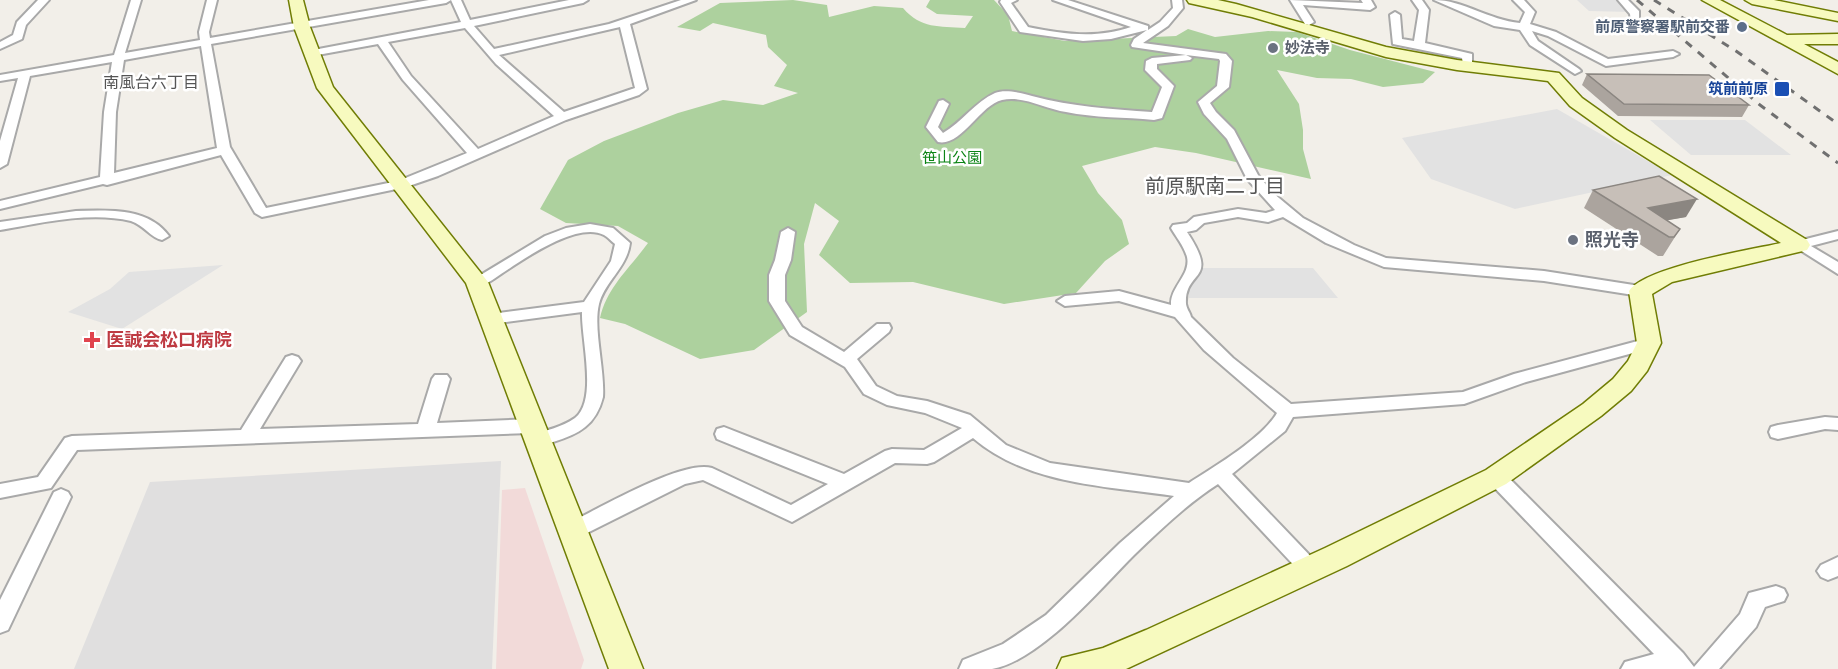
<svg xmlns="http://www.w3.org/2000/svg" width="1838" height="669" font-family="Signika,'Noto Sans JP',sans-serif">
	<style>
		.residential { fill: #e0dfdf }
		.commercial { fill: #f2dad9 }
		.forest { fill: #add19e }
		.parking { fill: #e2e2e2 }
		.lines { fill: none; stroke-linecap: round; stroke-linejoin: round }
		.street-casing { stroke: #a9a9a9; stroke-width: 4 }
		.secondary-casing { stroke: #707d05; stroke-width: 3 }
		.street { fill: #fff; fill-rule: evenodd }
		.secondary { fill: #f7fabf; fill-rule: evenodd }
		.rail { stroke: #707070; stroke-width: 3; stroke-dasharray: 8 8; stroke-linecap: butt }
		.wall { fill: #aba49e }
		.shaded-wall { fill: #8b8681 }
		.building { fill: #c7bfb8; stroke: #8b8681; stroke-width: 1.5 }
		.service-dot { fill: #5c6f8a; stroke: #fff; stroke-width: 2 }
		.worship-dot { fill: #6b7280; stroke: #fff; stroke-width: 2 }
		.transit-dot { fill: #1a4fb4; stroke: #fff; stroke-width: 2 }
		.health-dot { fill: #e0444e; stroke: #fff; stroke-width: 2 }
		.labels { text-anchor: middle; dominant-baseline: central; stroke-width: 5; stroke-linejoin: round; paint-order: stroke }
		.far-service-label { font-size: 15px; font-weight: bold; fill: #4e5e75; stroke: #fff; text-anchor: end }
		.far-worship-label { font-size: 15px; font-weight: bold; fill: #5b616d; stroke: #fff; text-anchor: start }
		.far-transit-label { font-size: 15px; font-weight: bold; fill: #164399; stroke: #fff; text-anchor: end }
		.far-park-label { font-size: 15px; fill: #0c8416; stroke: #fff }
		.far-neighbourhood-label { font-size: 16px; fill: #555; stroke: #fff }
		.worship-label { font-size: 18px; font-weight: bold; fill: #5b616d; stroke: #fff; text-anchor: start }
		.health-label { font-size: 18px; font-weight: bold; fill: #be3a42; stroke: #fff; text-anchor: start }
		.neighbourhood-label { font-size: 20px; fill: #555; stroke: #fff }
	</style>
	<rect width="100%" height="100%" fill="#f2efe9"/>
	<path class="residential" d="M501,461L492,669H74L150,482Z"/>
	<path class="commercial" d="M525,488L584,660L581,669H496L502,490Z"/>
	<path class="forest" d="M793,0L827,5L829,17L874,6L903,8C921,29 939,26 965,28L973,16L937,14L926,7L930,0H994L1008,15L1012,31L1065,41L1176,36L1188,29L1215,37L1268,31L1297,32L1350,50L1435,72L1423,83L1383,87L1351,79L1317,78L1277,70L1299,104L1303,130V149L1311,179L1196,153L1155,147L1082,166L1098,193L1122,220L1129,244L1105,261L1076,293L1004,304L913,282L850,283L819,255L839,221L815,203L804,244L807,312L754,350L700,359L625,324L600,318C607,287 630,268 648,243L618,226L566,223L540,209L568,160L604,141L678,113L723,100L763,105L798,93L774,86L787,65L768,47L766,35L713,23L700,31L677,27L720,3Z"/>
	<path class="parking" d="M1577,0H1619L1632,12L1589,11Z
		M1557,109L1672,175L1515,209L1431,179L1402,138Z
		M1650,120H1745L1791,155H1691Z
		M223,265L122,329L68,312L110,289L129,272Z
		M1200,268H1313L1338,298H1189L1188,286Z"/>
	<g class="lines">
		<defs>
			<path id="street" d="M38,0H49L26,25L22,39L0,49V42L13,35L17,22Z
				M131,0H141L125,53L200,40L199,32L207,0H217L209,32L210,38L429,0H451L446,3L211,44L230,147L266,208L398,181L467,153L403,80L378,44L312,56L307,53L308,51L461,22L451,0H461L470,20L569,0H588L583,3L474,26L494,49L609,24L681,0H696L630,24L647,89L639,95L566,120L438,176L406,187L262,217L255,213L221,155L107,185L103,184L0,209V201L100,177L104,112L112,62L30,76L7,164L0,168V141L18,78L0,81V75L114,55ZM620,27L635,88L564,112L499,55ZM465,28L496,64L554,116L478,149L411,76L388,42ZM201,46L217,148L114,173L116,112L124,60Z
				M1001,0H1017L1011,3L1028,27C1062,34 1097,39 1131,27L1053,0H1068L1148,26V30L1160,22L1173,8L1172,0H1182L1183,8L1168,26L1143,43L1226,54L1232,61L1229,87L1210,103L1216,112L1234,130L1258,175L1273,193L1303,218L1354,245L1386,258L1544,271L1640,286L1648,291L1640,296L1544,281L1384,267L1326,243L1283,217L1268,222L1238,217L1204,223L1196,230L1187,232C1221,283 1184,269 1186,304C1187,310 1190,312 1191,317L1233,358L1291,404L1463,392L1514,374L1649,338L1655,339L1657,343L1655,347L1526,382L1464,404L1293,417L1285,431L1232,474L1317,563L1321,569L1317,575L1310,578L1303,575L1218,484C1187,504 1160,530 1134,555C1099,590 1041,660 992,669C982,669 970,669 959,669L963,660L1003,644L1046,615L1120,543L1174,496C1106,486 1028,485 973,438L934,462L927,464L895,463L792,522L703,480L685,484L579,537L572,539L565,537L562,531L565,525C595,511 682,459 712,468L791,505L828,484L717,439L715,434L717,429L724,427L844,474L885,451L892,449L924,450L962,428L925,413L887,405L864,394L845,367L790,335L769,301V275L775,260L781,232L788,228L795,232L791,260L785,275V301L802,327L844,352L877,324H889L891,328L889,332L857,359L876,386L897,396L927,401L970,415L1006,445L1050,463L1189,483C1214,467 1263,438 1277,413L1204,350L1175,317L1119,301L1065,306L1057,301L1065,296L1119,291L1171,305C1170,287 1191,275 1187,257C1184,246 1176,237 1171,228L1173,225L1187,223L1194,217L1238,209L1266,213L1275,210L1247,179L1227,139L1204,114L1198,102L1217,86L1220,61L1219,59L1186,55L1192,58L1190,60L1157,64V69L1174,86L1162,118L1154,120C1125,117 1094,118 1066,112C1046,109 1022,95 1002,100C980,105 961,147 938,142L926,127L939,101L943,100L949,104L938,127L943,133C962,122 975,102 995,93C1005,89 1022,93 1032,96C1073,107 1111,109 1152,112L1162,87L1145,70L1146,61L1152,58L1186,55L1132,47L1131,45L1134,39L1147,30L1111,39L1083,41L1020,32L1000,2Z
				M1290,0L1363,3L1361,0H1371L1375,7L1370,10L1303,5L1314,22L1309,25L1305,24Z
				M1412,0H1422L1429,10L1425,43L1472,54V70H1464L1462,58L1393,44L1390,15L1395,12L1400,15L1402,39L1414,41L1419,10Z
				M1434,0C1463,0 1489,20 1520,23L1525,12L1513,0H1524L1535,12L1530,24L1556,32L1608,59L1673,51L1679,54L1673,57L1606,66L1548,36L1532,31L1538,41L1579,69L1581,71L1575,74L1530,45L1520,30L1494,26Z
				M1618,0H1628L1639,11V22H1631L1630,14Z
				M76,211C108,210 148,207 169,236L162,240C151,238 144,225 131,221C90,211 41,223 0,230V222Z
				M590,224L613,228L630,243C627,268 605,281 599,304C593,329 605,370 603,397C596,425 579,434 553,442C545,444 539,447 530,445L528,440L530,435C545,431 562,427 575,418C598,400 581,339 582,312L491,324L483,319L491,314L584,302L611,261L615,244C612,242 608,237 604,235C577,221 524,259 501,274C492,280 483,288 472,285L469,282L545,236L566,228Z
				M1838,231V239L1811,246L1838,262V274L1792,245L1794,242Z
				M292,355L298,357L301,361L260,429L418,424L432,379L435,375H447L450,379L437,423L531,419L537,421L540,426L537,431L531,433L77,450L51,488L0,498V484L38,477L65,438L72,436L241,430L286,357Z
				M1825,417L1838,418V430L1825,429L1778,439L1771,437L1769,432L1771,427L1778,425Z
				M1496,470L1503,472L1683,653L1694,667L1740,614L1749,593L1776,586L1784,589L1787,595L1784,601L1765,607L1756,627L1719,669H1621L1625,662L1654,654L1489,482L1486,477L1489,472Z
				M61,489L68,492L71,497L8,630L0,633V600L54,492Z
				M1838,557V576L1828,580L1821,577L1817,571L1821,565Z"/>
			<path id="secondary" d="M289,0H303L310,27L333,87L488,282L643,669H609L466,283L317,88L294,27Z
				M1187,0H1218L1236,4L1386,47L1457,60L1559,73L1582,98L1627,130L1807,240L1810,245L1807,250L1672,282L1652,294L1661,343L1647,371L1631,391L1601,416L1506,484L1347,566L1126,669H1057L1062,658L1103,648L1146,630L1325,548L1486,470L1583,404L1613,379L1628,361L1637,343L1629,291C1645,267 1749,250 1781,243L1615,138L1570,106L1548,81L1457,70L1386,57L1252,17L1189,3Z
				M1702,0H1720L1787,35L1838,34V44H1804L1838,62V74Z
				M1745,0H1774L1838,13V21L1752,4Z"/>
		</defs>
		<use href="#street" class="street-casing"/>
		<use href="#secondary" class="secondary-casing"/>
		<use href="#street" class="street"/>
		<use href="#secondary" class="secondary"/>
		<path class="rail" d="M1637,0L1760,105L1838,163
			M1654,0L1736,51L1838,124"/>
	</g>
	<path class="wall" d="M1587,74L1749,105L1742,117L1618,116L1582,85Z
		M1593,190L1686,217L1667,220L1680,229L1663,256H1658L1584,208Z"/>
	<path class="shaded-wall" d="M1697,199L1686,217L1647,224L1648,208Z"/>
	<path class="building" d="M1587,74L1709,75L1749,105L1624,104Z
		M1659,176L1697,199L1648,208L1680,229L1674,237H1669L1593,190Z"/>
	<circle class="service-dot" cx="1742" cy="27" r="6"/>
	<g class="worship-dot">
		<circle cx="1273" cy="48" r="6"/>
		<circle cx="1573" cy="240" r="6"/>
	</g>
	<rect class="transit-dot" x="1774" y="81" width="16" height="16" rx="3"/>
	<path class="health-dot" d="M89 331h6v6h6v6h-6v6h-6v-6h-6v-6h6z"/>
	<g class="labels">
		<g class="far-service-label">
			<text x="1730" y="27">前原警察署駅前交番</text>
		</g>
		<g class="far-worship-label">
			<text x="1285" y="48">妙法寺</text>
		</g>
		<g class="far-transit-label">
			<text x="1768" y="89">筑前前原</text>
		</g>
		<g class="far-park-label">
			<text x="952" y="158">笹山公園</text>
		</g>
		<g class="far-neighbourhood-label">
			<text x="151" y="83">南風台六丁目</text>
		</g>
		<g class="worship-label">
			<text x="1585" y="240">照光寺</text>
		</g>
		<g class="health-label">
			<text x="106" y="340">医誠会松口病院</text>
		</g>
		<g class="neighbourhood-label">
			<text x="1215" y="186">前原駅南二丁目</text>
		</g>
	</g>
</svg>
